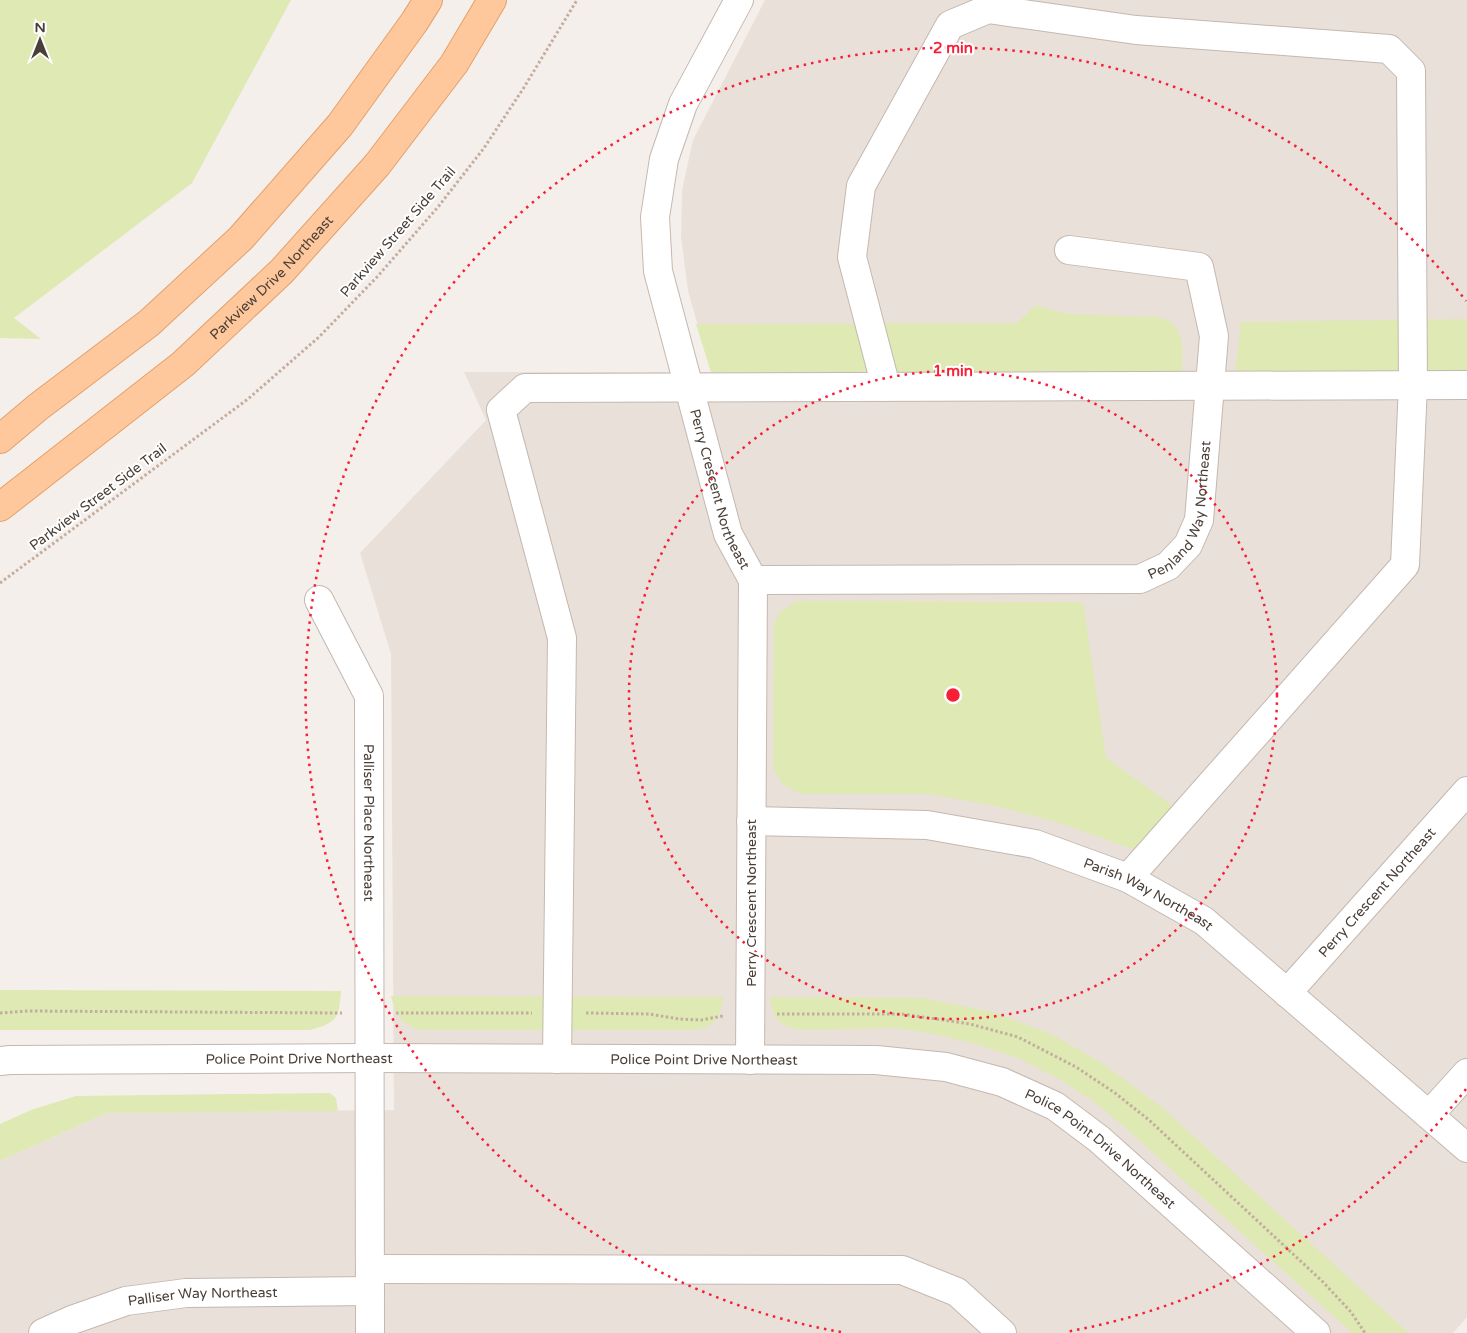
<svg xmlns="http://www.w3.org/2000/svg" width="1467" height="1333" font-family="'Varela Round',sans-serif">
	<style>
		.residential { fill: #e9e0d9 }
		.green { fill: #dfe9b4 }
		.lines { fill: none; stroke-linecap: round; stroke-linejoin: round }
		.minor-casing { stroke: #c4b8b0; stroke-width: 30 }
		.major-casing { stroke: #e4a06a; stroke-width: 30 }
		.path { stroke: #c3ad9e; stroke-width: 3; stroke-dasharray: 2.5 2.5; stroke-linecap: butt }
		.minor { stroke: #fff; stroke-width: 28 }
		.major { stroke: #fec89c; stroke-width: 28 }
		.ring { fill: none; stroke: #f91e36; stroke-width: 2.5; stroke-dasharray: 2.5 5 }
		.labels { text-anchor: middle; dominant-baseline: central; stroke-width: 4; stroke-linejoin: round; paint-order: stroke }
		.street-label { font-size: 14px; fill: #4a3f38; stroke: #fff }
		.centre { fill: #f91e36; stroke: #fff; stroke-width: 2.5 }
		.ring-label { font-size: 15px; text-anchor: middle; font-weight: bold; fill: #f91e36; stroke: #fff; stroke-width: 4; stroke-linejoin: round; paint-order: stroke }
	</style>
	<rect width="100%" height="100%" fill="#f5efeb"/>
	<path class="residential" d="M765,0H1467V1317L1453,1333H0V1161L107,1113L394,1110L391,654L360,553L486,420L464,372H711L688,291L681,237L682,190L693,140Z"/>
	<path class="green" d="M0,0H291L192,183L14,318L41,339L0,338Z
		M1036,305L1066,314L1157,317C1161,318 1166,319 1169,321C1185,332 1183,354 1182,371L711,372L696,324L1017,323Z
		M1467,319V370L1235,372L1241,322Z
		M797,601L1083,602L1106,758L1173,806L1135,850L1060,823L997,806L928,794H802L783,785L773,768L774,624L780,612Z
		M0,990L341,991C339,1018 337,1023 310,1030H0Z
		M391,996L724,997C719,1018 718,1025 695,1030H420C400,1024 396,1015 391,996Z
		M770,997L923,998L993,1012L1051,1034L1102,1063L1164,1109L1409,1333H1352L1129,1131L1097,1104L1059,1079L1018,1058L976,1044L930,1033L894,1028L800,1030C780,1027 772,1018 770,997Z
		M330,1093L336,1098L338,1111L107,1113L0,1161V1124L31,1110L76,1096Z"/>
	<g class="lines">
		<defs>
			<g id="minor">
				<path id="s1" d="M739,0L683,104L664,159L655,217L658,271L728,534L753,580L750,1060"/>
				<path d="M886,387L852,257L861,186L950,25L988,9L1136,30L1389,49L1411,71L1413,385L1405,565L1128,878"/>
				<path id="s2" d="M753,580L1140,579L1168,566L1188,545L1199,520L1214,336L1199,267L1069,250"/>
				<path id="s3" d="M319,600L369,696L370,1333"/>
				<path id="s4" d="M751,821L927,825L1035,844L1128,878L1204,921L1467,1148"/>
				<path id="s5" d="M1287,993L1467,791"/>
				<path d="M557,1059L562,638L501,410L525,388L1467,385"/>
				<path id="s6" d="M0,1061L10,1060L370,1058L876,1060L946,1067L1002,1082L1055,1106L1099,1139L1316,1333"/>
				<path d="M1429,1115L1467,1073"/>
				<path d="M370,1269L902,1270L957,1292L1002,1333"/>
				<path id="s7" d="M43,1333L72,1320L126,1301L186,1293L370,1291"/>
			</g>
			<g id="major">
				<path d="M0,439L38,407L149,323L241,238L340,125L415,21L428,0"/>
				<path id="s8" d="M0,507L183,364L282,271L377,165L454,64L492,0"/>
			</g>
		</defs>
		<use href="#minor" class="minor-casing"/>
		<use href="#major" class="major-casing"/>
		<path class="path" d="M0,583L248,399L319,337L377,277L438,207L484,148L523,89L577,0
			M0,1013L28,1011L342,1013
			M396,1013H532
			M586,1013L649,1014L679,1019L701,1020L723,1016
			M777,1014H902L970,1024L1018,1037L1076,1067L1115,1093L1149,1120L1322,1281L1351,1312L1365,1333"/>
		<use href="#minor" class="minor"/>
		<use href="#major" class="major"/>
	</g>
	<g class="ring">
		<circle cx="953" cy="695" r="324"/>
		<path d="M1466 1089A647 647 0 0 1 1065 1332M841 1332A647 647 0 1 1 1466 301"/>
	</g>
	<g class="labels">
		<g class="street-label">
			<text transform="translate(398 232) rotate(-49)">Parkview Street Side Trail</text>
			<text stroke="none"><textPath href="#s8" startOffset="356">Parkview Drive Northeast</textPath></text>
			<text stroke="none"><textPath href="#s1" startOffset="516">Perry Crescent Northeast</textPath></text>
			<text transform="translate(98 497) rotate(-37)">Parkview Street Side Trail</text>
			<text stroke="none"><textPath href="#s2" startOffset="475">Penland Way Northeast</textPath></text>
			<text stroke="none"><textPath href="#s3" startOffset="235">Palliser Place Northeast</textPath></text>
			<text stroke="none"><textPath href="#s5" startOffset="135">Perry Crescent Northeast</textPath></text>
			<text stroke="none"><textPath href="#s4" startOffset="410">Parish Way Northeast</textPath></text>
			<text transform="translate(751 903) rotate(-90)">Perry Crescent Northeast</text>
			<text stroke="none"><textPath href="#s6" startOffset="299">Police Point Drive Northeast</textPath></text>
			<text stroke="none"><textPath href="#s6" startOffset="704">Police Point Drive Northeast</textPath></text>
			<text stroke="none"><textPath href="#s6" startOffset="1124">Police Point Drive Northeast</textPath></text>
			<text stroke="none"><textPath href="#s7" startOffset="166">Palliser Way Northeast</textPath></text>
		</g>
	</g>
	<circle cx="953" cy="695" r="8" class="centre"/>
	<g class="ring-label">
		<text x="953" y="53">2 min</text>
		<text x="953" y="376">1 min</text>
	</g>
	<g transform="translate(40 40)" stroke="#ffffff" stroke-width="4" paint-order="stroke">
	<path d="M0-4L9 19L0 12L-9 19Z" fill="#4a3f38"/>
	<text y="-8" font-size="14" font-weight="bold" text-anchor="middle" fill="#4a3f38">N</text>
	</g>
</svg>
